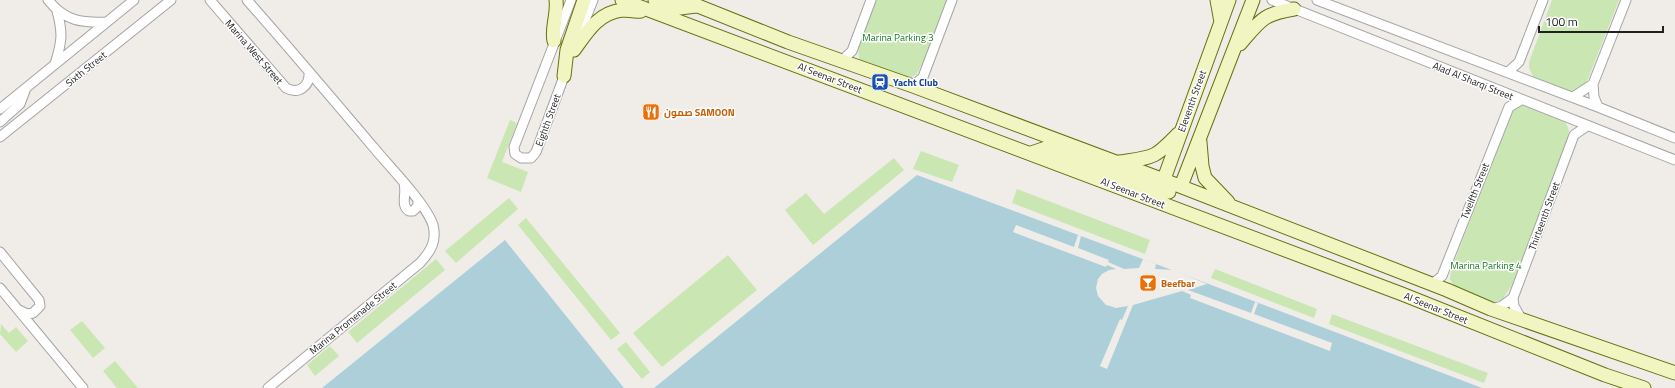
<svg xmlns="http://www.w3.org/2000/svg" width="1675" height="388" font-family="'Titillium Web',Cairo,sans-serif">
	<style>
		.grass { fill: #cae6b2 }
		.water { fill: #accfda }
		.pier { fill: #f0ede8 }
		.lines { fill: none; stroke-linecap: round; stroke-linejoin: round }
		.street-casing { stroke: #a4a4a4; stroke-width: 11 }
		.secondary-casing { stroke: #64710e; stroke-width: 15 }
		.street { stroke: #fff; stroke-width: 9 }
		.secondary { stroke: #f1f5c1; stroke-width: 13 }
		.labels { text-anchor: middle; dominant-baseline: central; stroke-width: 3; stroke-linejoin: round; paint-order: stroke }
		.park-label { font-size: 10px; fill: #15781f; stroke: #fff }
		.street-label { font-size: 10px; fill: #202020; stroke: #fff }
		.transit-label { font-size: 10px; font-weight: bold; fill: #164399; stroke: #fff; text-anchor: start }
		.food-label { font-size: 10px; font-weight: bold; fill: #c56008; stroke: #fff; text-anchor: start }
	</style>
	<rect width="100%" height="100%" fill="#f0ede8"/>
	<path class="grass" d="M876,0H948L924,61L916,75L903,80C893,76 872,70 863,64C849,54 871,13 876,0Z
		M1552,0H1619L1586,84C1571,99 1552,86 1535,80L1529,68V62Z
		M1521,105H1530L1565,121L1569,130L1567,144L1512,285L1502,300L1494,302L1485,301L1455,288L1450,279L1451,270L1513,110Z
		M510,120L517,123L502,162L528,172L521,192L487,178Z
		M921,151L959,165L952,182L913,169Z
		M894,158L904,170L813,245L785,210L806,193L824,214Z
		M1017,189L1150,240L1145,254L1012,203Z
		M509,198L518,209L456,263L445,251Z
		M526,218L620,333L611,340L518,225Z
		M728,255L757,290L662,367L633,333Z
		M436,259L445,270L357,343L348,332Z
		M1215,269L1317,309L1314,318L1211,278Z
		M1332,314L1488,373L1484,383L1329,324Z
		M82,321L105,348L93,358L70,330Z
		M1,324L9,333L16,327L28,341L16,352L0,334Z
		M626,342L650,372L642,379L617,349Z
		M330,346L339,356L315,376L307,365Z
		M115,361L138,388H117L103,371Z"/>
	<path class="water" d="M917,175L1156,264L1482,388H654Z
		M505,240L624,388H322Z"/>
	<path class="pier" d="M1016,225L1074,247L1078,235L1081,236L1078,248L1109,260L1108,262L1124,269L1139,268L1143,259L1156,264L1155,269L1173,270L1207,284L1188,290L1251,313L1255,302L1258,303L1254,314L1332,343L1330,351L1190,298L1191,295L1182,291L1133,305L1107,369L1100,366L1120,319L1122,320L1128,306L1116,308L1110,306L1106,305L1098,296L1096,288L1098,279L1102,274L1109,270L1116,269L1107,265L1106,267L1013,232Z"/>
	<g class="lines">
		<defs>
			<path id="street" d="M48,0C65,21 81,23 107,22
				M210,0L286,88C299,95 310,86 309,72
				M247,0C292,51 336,103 380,155C394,171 427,206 433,225C437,241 431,251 420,263L268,388
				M1272,0L1675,160
				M1317,0L1598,107L1675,138
				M578,38L593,0
				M841,61L852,51L871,0
				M55,64C62,42 63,33 57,11
				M566,71L536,152L531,158H521L515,154L514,147L571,0
				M1508,72L1519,62L1543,0
				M913,86L923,77L952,0
				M1573,97L1593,84
				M1598,107L1594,97L1593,84L1626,0
				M0,109L134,0
				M0,122L20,104L26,88
				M0,137L171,0
				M404,183C407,195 400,205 409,211H413L418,206V201
				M0,252L39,300L40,306L33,313L27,314L19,310
				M1432,284L1442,276L1509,107L1521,100
				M0,288L83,388
				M1513,298L1514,306L1522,320
				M1491,309L1502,306L1513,298L1574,135L1587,126"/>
			<path id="secondary" d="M622,0L1402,294L1605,375L1644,388
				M655,0L680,8L696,6
				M683,0L788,42L913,86L1164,180L1447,290L1491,309L1675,373
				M1217,0L1221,22
				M554,41C551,27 558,15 556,0
				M1240,44C1260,21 1262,14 1294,9
				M574,50C587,32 598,13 622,10C629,10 635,12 641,11
				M564,76L567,50L584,0
				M1200,142L1202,166L1205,178L1228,202
				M1031,153L1046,148L1160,191L1169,192
				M1119,162C1154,157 1154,159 1178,134
				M1181,186L1253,0
				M1156,201L1229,0"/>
		</defs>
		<use href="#street" class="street-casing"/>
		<use href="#secondary" class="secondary-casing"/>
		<use href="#street" class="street"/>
		<use href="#secondary" class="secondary"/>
	</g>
	<defs>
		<symbol id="station-square" viewBox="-11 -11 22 22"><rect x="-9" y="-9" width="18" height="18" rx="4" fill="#1a4fb4" stroke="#fff"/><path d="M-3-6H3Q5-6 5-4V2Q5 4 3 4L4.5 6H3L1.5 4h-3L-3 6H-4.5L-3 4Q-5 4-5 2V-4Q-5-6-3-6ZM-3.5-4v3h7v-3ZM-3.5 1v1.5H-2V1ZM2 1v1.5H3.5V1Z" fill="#fff"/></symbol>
		<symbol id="restaurant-square" viewBox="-11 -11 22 22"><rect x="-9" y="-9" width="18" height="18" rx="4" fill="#e8710a" stroke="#fff"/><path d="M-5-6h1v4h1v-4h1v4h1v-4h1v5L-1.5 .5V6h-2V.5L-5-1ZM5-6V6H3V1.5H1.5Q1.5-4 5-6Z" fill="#fff"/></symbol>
		<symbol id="bar-square" viewBox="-11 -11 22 22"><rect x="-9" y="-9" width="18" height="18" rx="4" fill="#e8710a" stroke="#fff"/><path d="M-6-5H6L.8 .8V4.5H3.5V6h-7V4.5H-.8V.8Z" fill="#fff"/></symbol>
	</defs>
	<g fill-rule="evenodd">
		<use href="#station-square" x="870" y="72" width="20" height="20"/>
		<use href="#restaurant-square" x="641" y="102" width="20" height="20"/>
		<use href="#bar-square" x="1138" y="273" width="20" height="20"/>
	</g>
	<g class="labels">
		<g class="park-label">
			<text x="898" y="37">Marina Parking 3</text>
			<text x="1486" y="265">Marina Parking 4</text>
		</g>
		<g class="street-label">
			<text transform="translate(254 52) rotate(49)">Marina West Street</text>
			<text transform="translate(86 69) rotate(-39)">Sixth Street</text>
			<text transform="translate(830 78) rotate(21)">Al Seenar Street</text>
			<text transform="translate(1473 81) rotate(22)">Alad Al Sharqi Street</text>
			<text transform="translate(1192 101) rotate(-70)">Eleventh Street</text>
			<text transform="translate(548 120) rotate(-70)">Eighth Street</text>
			<text transform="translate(1475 191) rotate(-68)">Twelfth Street</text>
			<text transform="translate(1133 193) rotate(21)">Al Seenar Street</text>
			<text transform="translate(1544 216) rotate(-70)">Thirteenth Street</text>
			<text transform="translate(1436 308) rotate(22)">Al Seenar Street</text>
			<text transform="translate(353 318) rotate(-39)">Marina Promenade Street</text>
		</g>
		<g class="transit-label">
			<text x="893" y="82">Yacht Club</text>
		</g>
		<g class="food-label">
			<text x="664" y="112">صمون SAMOON</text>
			<text x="1161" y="283">Beefbar</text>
		</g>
	</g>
	<path d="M1539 26v6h124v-6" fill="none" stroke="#202020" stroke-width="2"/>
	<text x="1545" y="26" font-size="12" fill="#202020" stroke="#ffffff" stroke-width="3" paint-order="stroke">100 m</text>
</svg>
